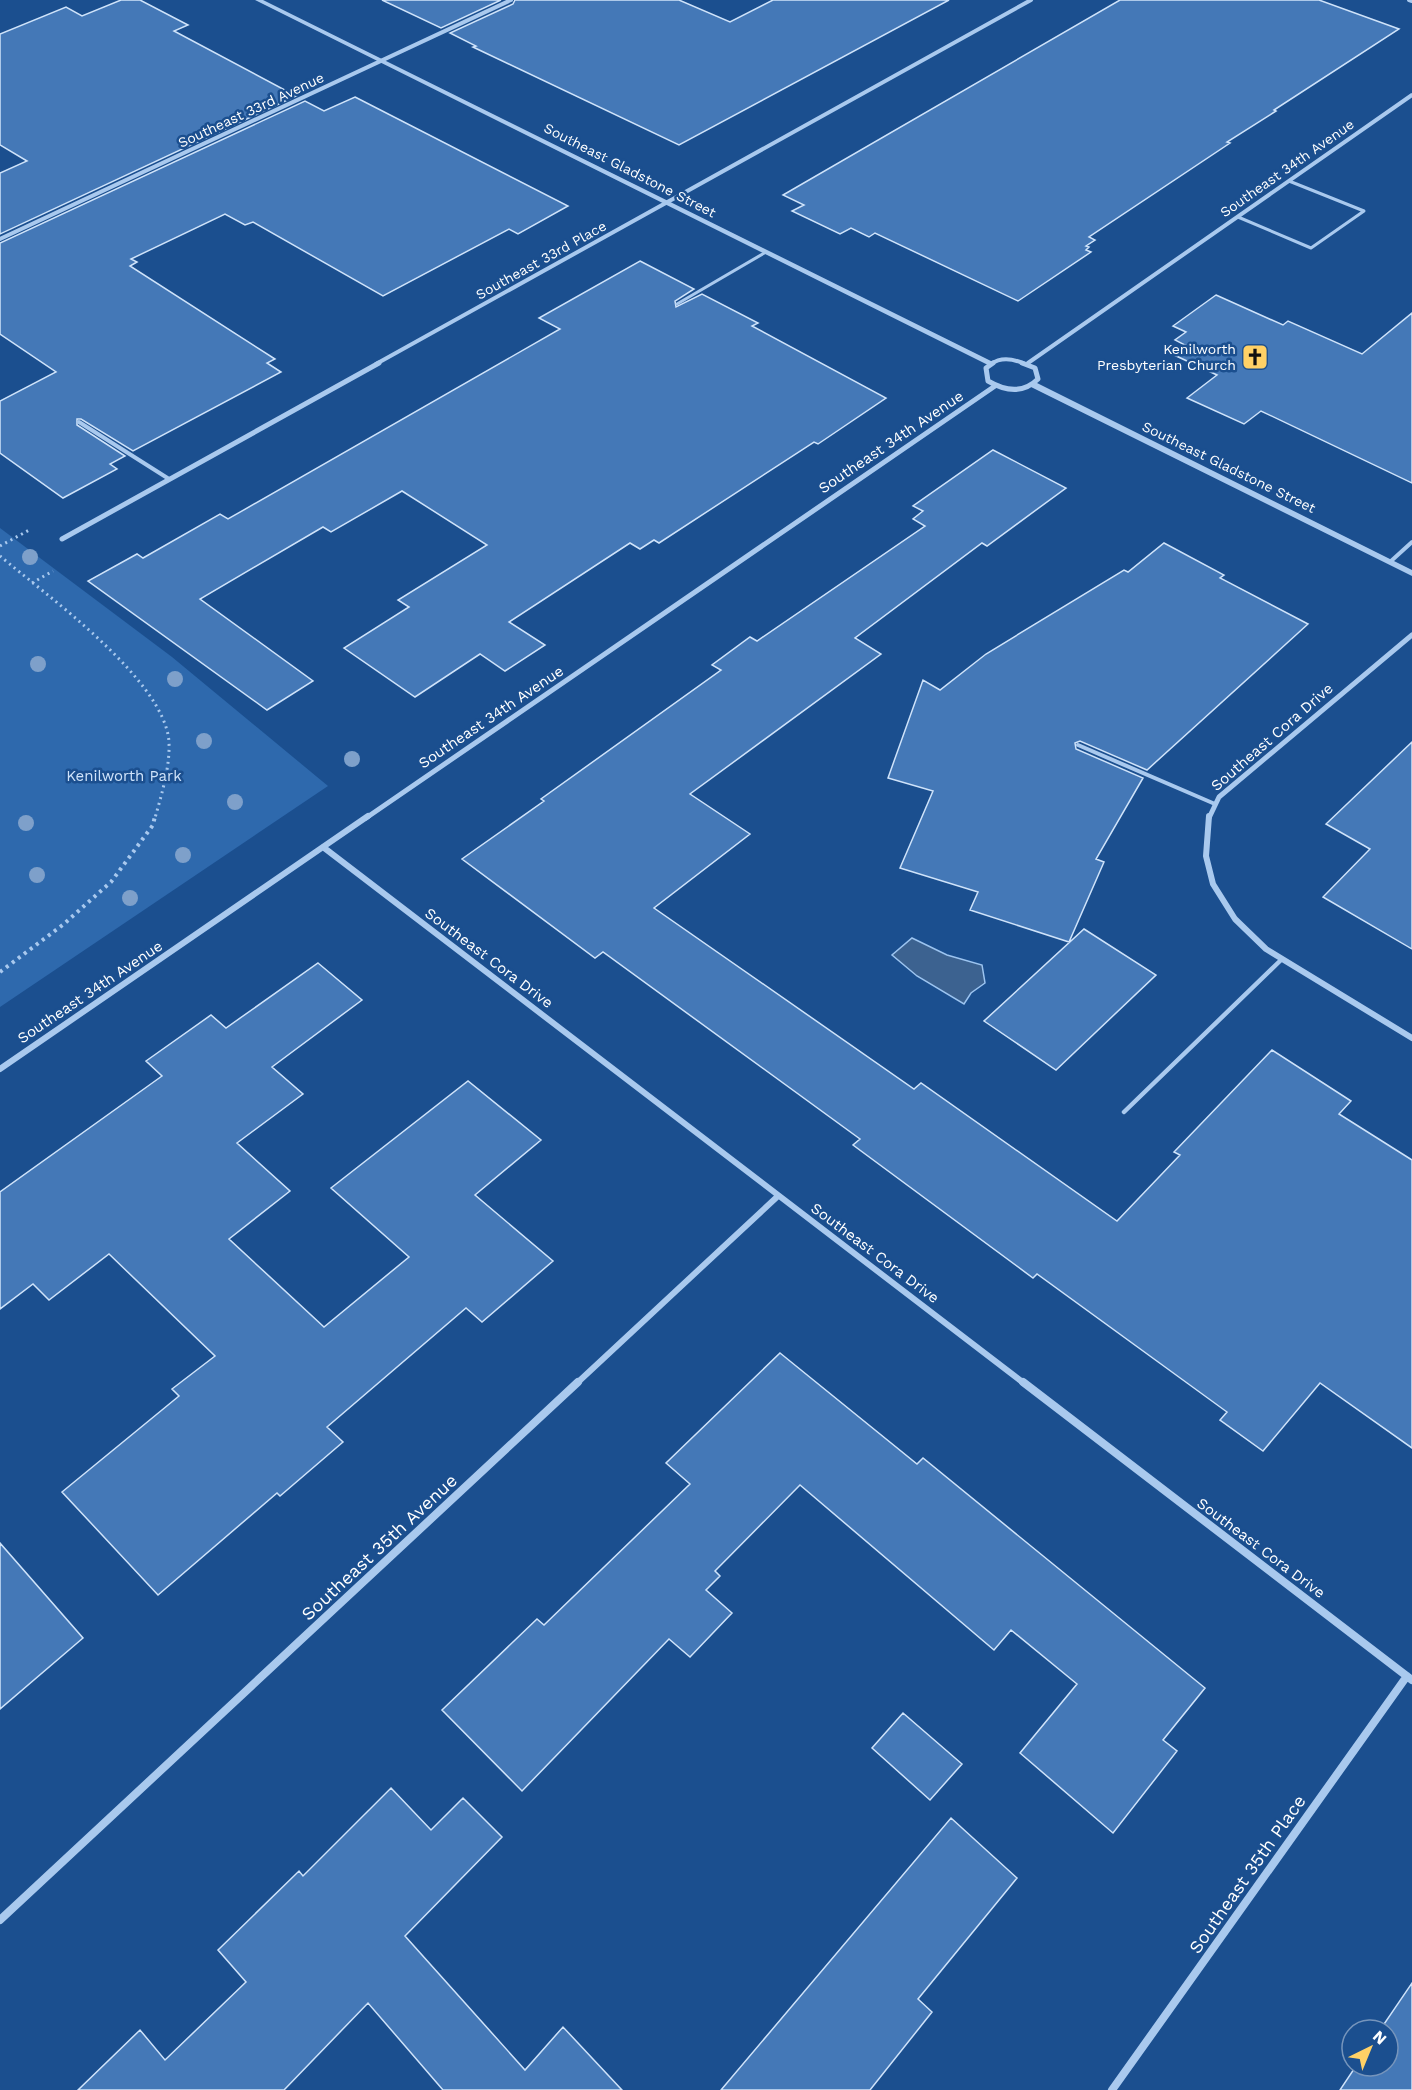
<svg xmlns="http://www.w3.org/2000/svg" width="1412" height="2090" font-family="'Work Sans',sans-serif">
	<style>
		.green { fill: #2e69ad }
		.water { fill: #3c6290; stroke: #9cc4f0; stroke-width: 1.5 }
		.building { fill: #4478b7; stroke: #cfe3fa; stroke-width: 1.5 }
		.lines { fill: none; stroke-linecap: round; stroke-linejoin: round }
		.path-far1 { stroke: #a9c9ee; stroke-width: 3; stroke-dasharray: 2 4; stroke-linecap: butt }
		.path { stroke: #a9c9ee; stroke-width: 4; stroke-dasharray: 3 4.5; stroke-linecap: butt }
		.service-far2 { stroke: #a9c9ee; stroke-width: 3 }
		.service-far1 { stroke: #a9c9ee; stroke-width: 4 }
		.service { stroke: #a9c9ee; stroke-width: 4.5 }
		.minor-far3 { stroke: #a9c9ee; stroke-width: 4 }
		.minor-far2 { stroke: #a9c9ee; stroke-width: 5 }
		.minor-far1 { stroke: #a9c9ee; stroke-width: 6 }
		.minor { stroke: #a9c9ee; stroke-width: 8 }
		.tertiary { fill: #a9c9ee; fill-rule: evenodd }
		.tree { fill: #7ea0ca }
		.labels { text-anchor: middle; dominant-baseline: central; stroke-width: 5; stroke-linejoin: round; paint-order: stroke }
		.far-street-label { font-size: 14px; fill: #fff; stroke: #1b4f8f }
		.far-poi-label { font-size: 14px; fill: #fff; stroke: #1b4f8f; text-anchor: end }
		.street-label { font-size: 15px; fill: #fff; stroke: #1b4f8f }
		.park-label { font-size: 15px; fill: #cfe3fa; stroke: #1b4f8f }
		.near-street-label { font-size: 18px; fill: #fff; stroke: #1b4f8f }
	</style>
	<rect width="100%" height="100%" fill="#1b4f8f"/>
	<path class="green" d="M0,528L172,657L328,786L0,1007Z"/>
	<path class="water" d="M912,938L947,955L982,965L985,983L971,993L964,1004L917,976L892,955Z"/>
	<path class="building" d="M121,0H140L188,25L174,31L296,96L0,234V173L27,161L0,145V34L66,7L82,16Z
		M382,0H501L441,28Z
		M515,0H679L730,22L773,0H949L679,145L473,47L476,46L450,33L513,4Z
		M1120,0H1319L1399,29L1274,110L1276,111L1227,142L1230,143L1089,237L1095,240L1086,246L1089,247L1086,250L1091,252L1018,301L875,233L869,237L851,228L840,234L792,211L804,205L783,195Z
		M355,97L568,206L518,234L509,229L383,296L253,222L245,225L225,214L131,259L137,262L130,266L275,359L267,363L281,372L133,451L81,419H77V425L125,456L110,464L117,469L63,498L0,453V401L56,372L0,334V243L305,101L324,111Z
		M640,261L694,289L675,301L676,307L702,294L758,323L752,326L886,398L818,444L814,442L659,543L654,540L640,549L630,543L509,622L545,645L505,671L480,654L415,697L344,648L409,607L398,600L487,545L402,491L331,532L323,527L200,599L313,681L267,710L88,581L137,554L143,558L220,514L228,519L560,329L539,318Z
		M1216,295L1283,325L1288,321L1362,354L1412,313V483L1261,411L1244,424L1187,398L1217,375L1172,354L1185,345L1175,340L1186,332L1173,326Z
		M993,450L1066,488L987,546L982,543L855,638L881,654L690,794L750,834L654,908L914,1089L921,1083L1117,1221L1180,1155L1174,1152L1272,1050L1351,1101L1339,1114L1412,1160V1448L1320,1383L1263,1451L1220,1420L1227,1412L1037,1274L1033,1278L853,1145L860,1139L603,952L595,958L462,859L544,801L541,799L721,670L712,665L750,637L757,641L925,526L913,519L923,511L913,506Z
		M1164,543L1224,575L1220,578L1308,624L1147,770L1080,741L1075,743L1076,749L1143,778L1096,859L1104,862L1069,942L970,910L978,892L900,868L933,791L888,778L923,680L940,690L986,654L1124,570L1128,572Z
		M1412,742V949L1323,897L1370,849L1326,824Z
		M1084,929L1156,975L1056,1070L984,1021Z
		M318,963L362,1000L272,1067L303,1094L237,1143L290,1191L229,1239L324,1327L409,1257L331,1188L468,1081L541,1140L475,1195L553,1261L482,1322L466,1308L327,1427L343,1442L280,1496L277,1493L158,1595L62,1492L179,1396L172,1389L215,1356L109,1254L49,1300L33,1284L0,1309V1192L162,1076L146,1061L211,1015L226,1028Z
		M780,1353L917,1464L923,1458L1205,1688L1163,1740L1177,1751L1113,1833L1020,1753L1077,1684L1011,1630L994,1650L800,1485L715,1571L720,1576L706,1590L732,1613L690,1657L669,1639L522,1791L442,1710L537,1619L544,1625L690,1484L666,1463Z
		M0,1543L83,1638L0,1709Z
		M903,1713L962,1764L930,1800L872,1748Z
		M391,1788L431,1830L463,1798L502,1837L405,1936L525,2070L563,2027L622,2090H443L368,2003L284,2090H78L140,2030L165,2060L246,1982L218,1950L299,1871L303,1876Z
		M951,1818L1017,1878L918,1999L932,2012L870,2090H721Z
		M1412,1983V2090H1340L1356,2066H1388V2030H1380Z"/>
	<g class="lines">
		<path class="path-far1" d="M0,546L31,529
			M0,556C46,595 165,680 169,742C170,767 162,793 155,818
			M32,583L53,571"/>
		<path class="path" d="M0,972L64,924L111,882L153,825L155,816"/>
		<path class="service-far2" d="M1238,217L1311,248L1364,211L1289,181
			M677,304L766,252"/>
		<path class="service-far1" d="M79,422L169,479
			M1390,562L1412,542
			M1078,745L1215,804"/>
		<path class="service" d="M1124,1112L1282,959"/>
		<path class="minor-far3" d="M1409,0L1412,1
			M0,239L511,0
			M1028,363L1412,95
			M376,364L1031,0
			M991,364C1002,356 1014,359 1025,364"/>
		<path class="minor-far2" d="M993,363L986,368L988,381C1005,391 1023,394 1038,379L1035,368L1022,363
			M62,539L379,363
			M366,818L995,386
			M1209,818L1219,797L1412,635"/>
		<path class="minor-far1" d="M1209,816L1206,856L1213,884L1235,919L1266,949L1412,1038
			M323,847L1025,1384
			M0,1069L368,816
			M576,1384L778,1196"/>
		<path class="minor" d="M1023,1382L1412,1680
			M0,1920L578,1382
			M1112,2090L1407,1676"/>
		<path class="tertiary" d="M255,0H263L995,363L988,365Z
			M1031,383H1037L1412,570V576L1031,387Z"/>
	</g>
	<g class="tree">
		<circle cx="30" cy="557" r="8"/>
		<circle cx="38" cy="664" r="8"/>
		<circle cx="175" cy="679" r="8"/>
		<circle cx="204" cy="741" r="8"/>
		<circle cx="352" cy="759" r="8"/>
		<circle cx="235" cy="802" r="8"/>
		<circle cx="26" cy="823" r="8"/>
		<circle cx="183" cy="855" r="8"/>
		<circle cx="37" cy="875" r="8"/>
		<circle cx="130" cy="898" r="8"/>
	</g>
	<defs>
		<symbol id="church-square" viewBox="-11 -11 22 22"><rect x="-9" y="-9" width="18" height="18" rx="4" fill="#ffd166" stroke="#1b4f8f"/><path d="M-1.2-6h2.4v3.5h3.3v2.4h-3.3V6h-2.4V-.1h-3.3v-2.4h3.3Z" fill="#111"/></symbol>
	</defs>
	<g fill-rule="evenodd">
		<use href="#church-square" x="1240" y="342" width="30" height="30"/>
	</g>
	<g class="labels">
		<g class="far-street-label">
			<text transform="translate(251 110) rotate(-25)">Southeast 33rd Avenue</text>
			<text transform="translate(1287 168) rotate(-35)">Southeast 34th Avenue</text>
			<text transform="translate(630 170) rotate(27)">Southeast Gladstone Street</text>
			<text transform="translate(541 260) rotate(-29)">Southeast 33rd Place</text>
			<text transform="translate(1229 467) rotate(26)">Southeast Gladstone Street</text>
		</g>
		<g class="far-poi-label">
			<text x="1236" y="349">Kenilworth<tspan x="1236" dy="16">Presbyterian Church</tspan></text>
		</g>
		<g class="street-label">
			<text transform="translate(891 442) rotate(-34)">Southeast 34th Avenue</text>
			<text transform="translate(491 717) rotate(-34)">Southeast 34th Avenue</text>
			<text transform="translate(1272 737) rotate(-41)">Southeast Cora Drive</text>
			<text transform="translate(489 958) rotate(37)">Southeast Cora Drive</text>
			<text transform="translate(90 992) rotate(-34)">Southeast 34th Avenue</text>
			<text transform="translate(875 1253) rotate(37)">Southeast Cora Drive</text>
			<text transform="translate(1261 1548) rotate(37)">Southeast Cora Drive</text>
		</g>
		<g class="park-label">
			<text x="124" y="776">Kenilworth Park</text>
		</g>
		<g class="near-street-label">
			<text transform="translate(379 1547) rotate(-43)">Southeast 35th Avenue</text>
			<text transform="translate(1247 1874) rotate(-55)">Southeast 35th Place</text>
		</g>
	</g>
	<g transform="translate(1370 2048) rotate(43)"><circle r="28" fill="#1b4f8f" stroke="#7695bc" stroke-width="1.5"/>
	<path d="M0-4.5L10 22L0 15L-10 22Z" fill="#ffd166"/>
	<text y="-9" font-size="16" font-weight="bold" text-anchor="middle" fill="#ffffff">N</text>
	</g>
</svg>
